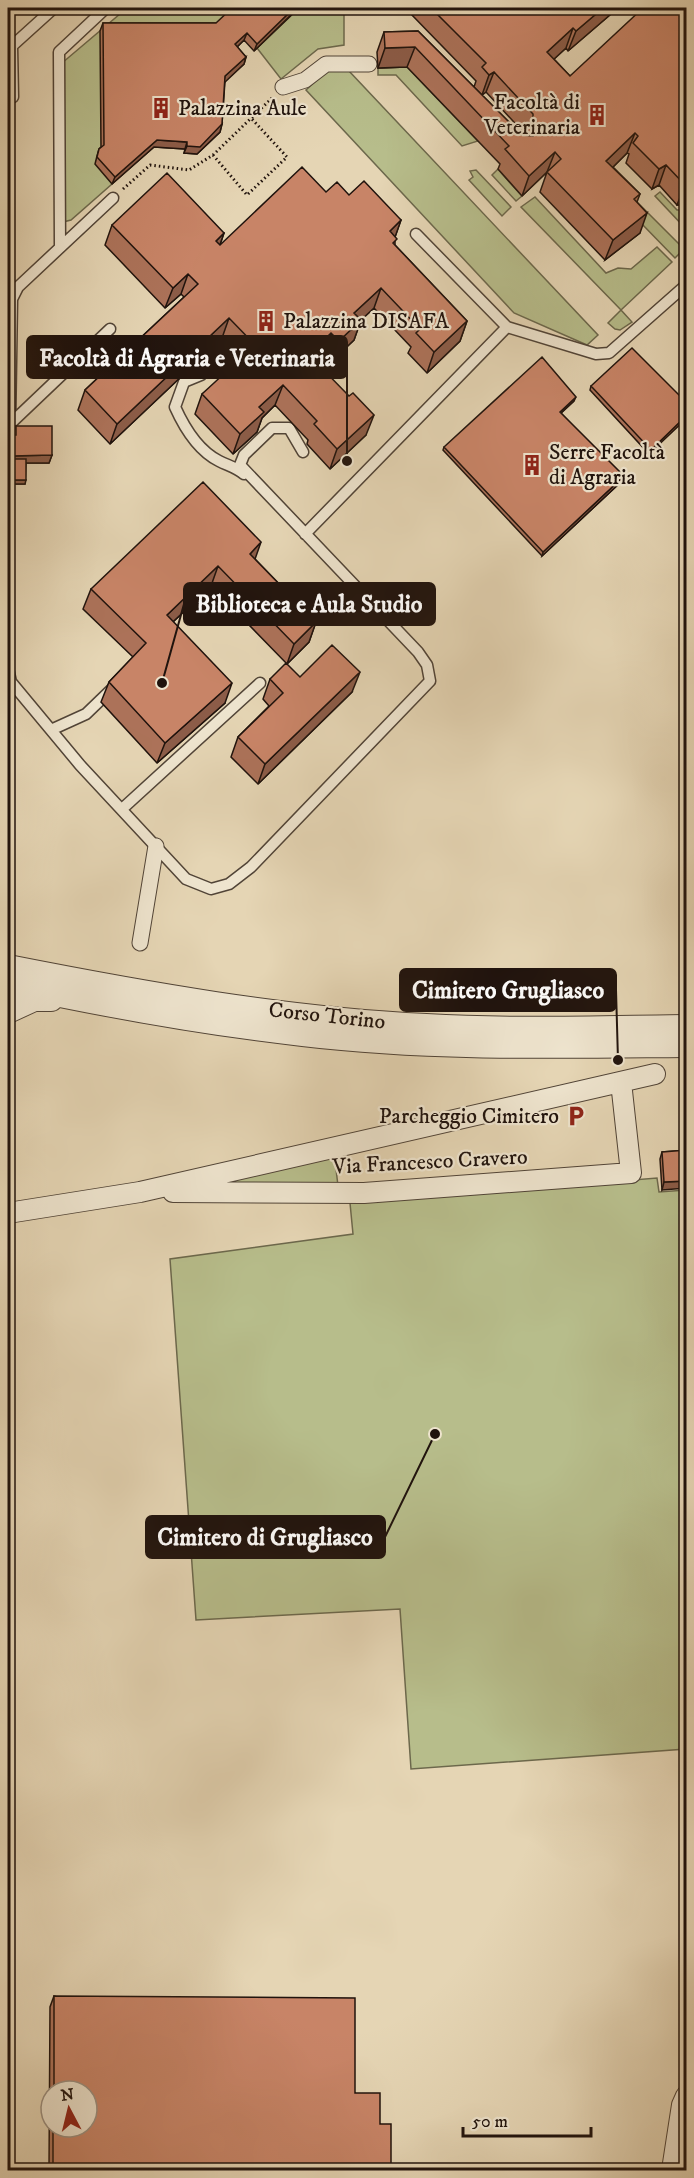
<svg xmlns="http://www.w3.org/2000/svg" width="694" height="2178" font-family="'IM FELL DW Pica',serif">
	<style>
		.green { fill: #b7bd8b; stroke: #6c684c; stroke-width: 1.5 }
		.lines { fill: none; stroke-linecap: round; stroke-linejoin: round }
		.service-casing { stroke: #514437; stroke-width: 13 }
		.pedestrian-casing { stroke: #514437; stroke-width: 17 }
		.minor-casing { stroke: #514437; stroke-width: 22 }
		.tertiary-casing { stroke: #514437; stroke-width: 26 }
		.path { stroke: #20130d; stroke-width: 3; stroke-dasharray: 1.5 3; stroke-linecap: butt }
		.service { stroke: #eee4ce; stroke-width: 10 }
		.pedestrian { stroke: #eee4ce; stroke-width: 15 }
		.minor { stroke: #eee4ce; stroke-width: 20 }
		.tertiary { stroke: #eee4ce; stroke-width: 24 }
		.wall { fill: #ac7259; stroke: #20130d; stroke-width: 1.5; fill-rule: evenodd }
		.shaded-wall { fill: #8c5c48; stroke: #20130d; stroke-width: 1.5 }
		.building { fill: #c88467; stroke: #20130d; stroke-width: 1.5 }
		.labels { text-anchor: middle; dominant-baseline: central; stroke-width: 4.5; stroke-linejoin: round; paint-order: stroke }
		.poi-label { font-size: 22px; fill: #20130d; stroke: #eee4ce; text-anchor: start }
		.street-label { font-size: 22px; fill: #20130d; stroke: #eee4ce }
		.leader { fill: none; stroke: #20130d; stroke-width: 2 }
		.callout-dot { fill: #20130d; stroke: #eee4ce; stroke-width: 2 }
		.callout { fill: #20130d; stroke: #20130d; stroke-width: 2 }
		.callout-label { font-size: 24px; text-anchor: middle; font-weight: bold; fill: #fff }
	</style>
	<rect width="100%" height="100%" fill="#e5d5b4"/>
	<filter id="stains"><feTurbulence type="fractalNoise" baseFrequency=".00333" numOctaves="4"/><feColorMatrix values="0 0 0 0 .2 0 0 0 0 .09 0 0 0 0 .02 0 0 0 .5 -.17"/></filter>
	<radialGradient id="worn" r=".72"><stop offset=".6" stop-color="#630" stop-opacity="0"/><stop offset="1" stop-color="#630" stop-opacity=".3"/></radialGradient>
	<path class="green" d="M127,8H237L112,184L71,220L63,222L62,63Z
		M297,8H344V45L318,49L281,79L257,48Z
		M407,67L478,141L462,146L396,75H378V68Z
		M330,68L348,70L598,335L587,345L514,313L306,90Z
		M498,169L522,196L516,201L492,175Z
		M476,170L511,207L502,216L469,180L473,177L470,171Z
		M612,177L684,249L675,258L604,185Z
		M660,192L677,210H686V229L655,196Z
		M535,197L606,273L618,268L631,269L657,247L672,262L621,310L632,322L620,330L615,329L608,323L621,310L521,207Z
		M334,1152L338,1186L212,1187L210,1180Z
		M657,1178L659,1192L686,1190V1749L411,1769L400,1609L196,1620L170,1259L353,1234L350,1203Z"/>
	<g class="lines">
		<defs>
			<path id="service" d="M13,97L12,46L54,8
				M60,246L59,52L106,8
				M507,327L596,354L609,353L686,285
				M201,375L184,382L175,407C184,427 199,451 219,461C229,466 235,467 244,474
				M10,424L12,299L18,287L113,198
				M8,426L110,329
				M305,534L507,327L416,234
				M8,668L11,682L80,765L186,879L211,889L229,884L251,867L430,681L427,665L418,652L240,465L244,455L272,428H289L303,452
				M53,729L86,714L114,687
				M122,809L260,683"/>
			<path id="pedestrian" d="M283,87L305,80L326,64H369
				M140,943L156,846"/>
			<path id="minor" d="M173,1192L364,1193L631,1173L621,1082
				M8,1213L140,1192L655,1074
				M672,2170L682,2105L686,2096"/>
			<path id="tertiary" d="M8,967C145,994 285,1019 426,1026C512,1031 599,1028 685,1027
				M8,984C105,1005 204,1023 303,1034C429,1049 558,1046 684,1045
				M8,1011L34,999H51"/>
		</defs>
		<use href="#service" class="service-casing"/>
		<use href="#pedestrian" class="pedestrian-casing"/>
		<use href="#minor" class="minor-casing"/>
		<use href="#tertiary" class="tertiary-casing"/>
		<path class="path" d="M213,155L247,195L287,157L251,118
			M123,189L150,165L189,170L213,155L272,98"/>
		<use href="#service" class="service"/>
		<use href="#pedestrian" class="pedestrian"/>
		<use href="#minor" class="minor"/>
		<use href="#tertiary" class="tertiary"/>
	</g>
	<path class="wall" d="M413,8H618L568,51L566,48L554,59L570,76L687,8V205H677L659,185L652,189L626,163L629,154L627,153L613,167L640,194L637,202L640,233L605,260L540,192L547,172L522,196L498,169L500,164L407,67L378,68L377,52L384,32L418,31L522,135H525V134L486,92L482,95L474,87L476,81L411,14Z
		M298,9L254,51L244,40L237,47L246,57L244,64L225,81L222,124L220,132L197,154L184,153L185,149L154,147L112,184L95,164L97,156L99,149L101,147L100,31L103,23H216Z
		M326,192L349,195L401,220L395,237V245L467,321L460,341L427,373L408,353L411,347L374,308L361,320L354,340L332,361L324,353L315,361L366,435L330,469L307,444L308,440L275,405L262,418L257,432L233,454L195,414L202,394L230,374L244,361L222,338L110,444L78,410L85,390L184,297L181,294L165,308L105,245L112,225L224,233L220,245Z
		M591,386L687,403L649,454L590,390Z
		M574,401L561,413L623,480L542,556L443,450L444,447Z
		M16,426L52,455L49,463H26L25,484H9L10,443Z
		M255,559L316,622L309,642L287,664L211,586L173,622L225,703L157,763L101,702L109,682L133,657L83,609L91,589Z
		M270,679L352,692L258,784L231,757L238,737L269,706L263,699Z
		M687,1150L662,1190L660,1159L662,1152Z
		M54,1996L355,2093L380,2124L391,2170H49L50,2007ZM51,2091H87V2127H51Z"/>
	<path class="shaded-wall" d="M294,8H298L254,51L257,44Z
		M603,8H618L568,51L576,31Z
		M573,28L566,48L540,72L547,52Z
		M247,33L244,40L232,52L235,44Z
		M415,47L407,67L378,68L385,48Z
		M246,57L244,64L223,84L225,76Z
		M494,72L486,92L482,95L489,75Z
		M222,124L220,132L197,154L184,153L187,146Z
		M635,133L627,153L599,181L606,161Z
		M157,140L187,142L185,149L154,147L112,184L115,177Z
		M555,152L547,172L522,196L529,176Z
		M666,165L659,185L652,189L659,169Z
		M685,185H687V205H677Z
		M647,213L640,233L605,260L613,240Z
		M401,220L394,240L390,231Z
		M224,233L217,253L216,241Z
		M188,274L181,294L165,308L173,288Z
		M381,288L374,308L347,333L354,313Z
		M229,318L222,338L110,444L117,424Z
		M361,320L354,340L332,361L339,341Z
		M467,321L460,341L427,373L434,352Z
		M331,333L324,353L301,375L309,355Z
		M283,385L275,405L262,418L257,432L233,454L240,434L259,407Z
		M576,397L574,401L558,416L560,412Z
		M374,415L366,435L330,469L337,449Z
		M687,415V418L649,454L651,450Z
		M52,455L49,463H11L12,456Z
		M624,476L623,480L542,556L543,552Z
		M11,480H26L25,484H9Z
		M261,542L254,562L250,554Z
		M218,566L211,586L159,635L167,615Z
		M316,622L309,642L287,664L294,644Z
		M360,672L352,692L258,784L265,764Z
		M232,683L225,703L157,763L165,743Z
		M687,1181V1188L662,1190L664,1182Z"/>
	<path class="building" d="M232,8H294L257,44L247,33L235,44L246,57L225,76L222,124L200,147L187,146V142L157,140L115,177L97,157L99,149L104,145L103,23H216Z
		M431,8H603L576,31L573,28L547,52L570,76L643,8H687V185H685L666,165L659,169L633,143L638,136L635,133L606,161L640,194L634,199L647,213L613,240L547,172L561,159L555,152L529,176L505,149L509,146L415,47L385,48L384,32L418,31L522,135L533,136V114L494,72L489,75L482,67L486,63Z
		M302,167L326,192L337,182L349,195L364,181L401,220L390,231L397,239L393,243L467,321L434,352L416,333L420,329L381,288L354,313L361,320L339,341L331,333L309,355L349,396L353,393L374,415L337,449L314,424L317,421L283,385L259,407L264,412L240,434L202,394L227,371L230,374L258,348L229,318L117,424L85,390L198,284L188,274L173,288L112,225L167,173L224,233L216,241L220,245Z
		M632,348L687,403V415L651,450L591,386Z
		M542,357L576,397L560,412L624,476L543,552L444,447Z
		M16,426H52V455L12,456V435H16Z
		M11,459H26V480H11Z
		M203,482L261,542L250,554L316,622L294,644L218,566L167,615L232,683L165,743L109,682L146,643L91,589Z
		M332,645L360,672L265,764L238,737L283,693L270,679L286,663L300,677Z
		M687,1150V1181L664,1182L662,1152Z
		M54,1996L355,1998V2093H380V2124H391V2170H53V2127H87V2091H54Z"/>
	<defs>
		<symbol id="building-bare" viewBox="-9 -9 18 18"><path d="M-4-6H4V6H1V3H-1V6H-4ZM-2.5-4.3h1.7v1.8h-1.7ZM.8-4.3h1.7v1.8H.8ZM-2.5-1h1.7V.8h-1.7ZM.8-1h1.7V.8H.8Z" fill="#8f2418" stroke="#eee4ce" stroke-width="2.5" paint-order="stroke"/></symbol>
		<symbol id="parking-bare" viewBox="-9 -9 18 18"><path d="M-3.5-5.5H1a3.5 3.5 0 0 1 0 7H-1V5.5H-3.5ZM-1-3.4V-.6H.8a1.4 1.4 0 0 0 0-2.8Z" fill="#8f2418" stroke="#eee4ce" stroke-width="2.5" paint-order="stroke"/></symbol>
	</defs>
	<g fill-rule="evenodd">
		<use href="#building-bare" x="146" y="93" width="30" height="30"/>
		<use href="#building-bare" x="582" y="100" width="30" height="30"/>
		<use href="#building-bare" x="251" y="306" width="30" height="30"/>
		<use href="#building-bare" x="517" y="450" width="30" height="30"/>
		<use href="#parking-bare" x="561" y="1101" width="30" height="30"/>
	</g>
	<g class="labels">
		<g class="poi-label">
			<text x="580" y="102" text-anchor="end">Facoltà di<tspan x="580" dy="25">Veterinaria</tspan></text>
			<text x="178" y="108">Palazzina Aule</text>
			<text x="283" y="321">Palazzina DISAFA</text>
			<text x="549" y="452">Serre Facoltà<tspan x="549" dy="25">di Agraria</tspan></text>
			<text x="559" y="1116" text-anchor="end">Parcheggio Cimitero</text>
		</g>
		<g class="street-label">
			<text transform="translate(327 1016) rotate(6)">Corso Torino</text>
			<text transform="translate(430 1162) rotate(-3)">Via Francesco Cravero</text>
		</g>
	</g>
	<path class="leader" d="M347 461L347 357M162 683L184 604M618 1060L616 990M435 1434L385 1537"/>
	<g class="callout-dot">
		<circle cx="347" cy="461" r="6"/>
		<circle cx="162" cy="683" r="6"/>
		<circle cx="618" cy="1060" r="6"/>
		<circle cx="435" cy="1434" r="6"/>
	</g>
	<g class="callout">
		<rect x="27" y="336" width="320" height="42" rx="6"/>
		<rect x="184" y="583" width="251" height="42" rx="6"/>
		<rect x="400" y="969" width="216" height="42" rx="6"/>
		<rect x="146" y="1516" width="239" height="42" rx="6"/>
	</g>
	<g class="callout-label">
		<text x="187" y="366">Facoltà di Agraria e Veterinaria</text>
		<text x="309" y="612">Biblioteca e Aula Studio</text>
		<text x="508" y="998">Cimitero Grugliasco</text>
		<text x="265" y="1545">Cimitero di Grugliasco</text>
	</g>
	<rect width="694" height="2178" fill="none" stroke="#e5d5b4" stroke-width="30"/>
	<rect x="9" y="9" width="676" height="2160" fill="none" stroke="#20130d" stroke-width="3"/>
	<rect x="15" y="15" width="664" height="2148" fill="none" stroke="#20130d" stroke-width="1.5"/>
	<g transform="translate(69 2109) rotate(353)"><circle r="28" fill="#eee4ce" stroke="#9c9081" stroke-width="1.5"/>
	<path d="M0-4.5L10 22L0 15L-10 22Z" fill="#8f2418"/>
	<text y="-9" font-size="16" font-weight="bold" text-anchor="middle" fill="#20130d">N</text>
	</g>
	<path d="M463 2127v9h128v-9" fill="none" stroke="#20130d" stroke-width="3"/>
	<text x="472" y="2127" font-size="18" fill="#20130d" stroke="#eee4ce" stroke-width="4.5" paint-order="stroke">50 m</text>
	<rect width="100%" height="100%" filter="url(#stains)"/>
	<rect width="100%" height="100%" fill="url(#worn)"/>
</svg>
